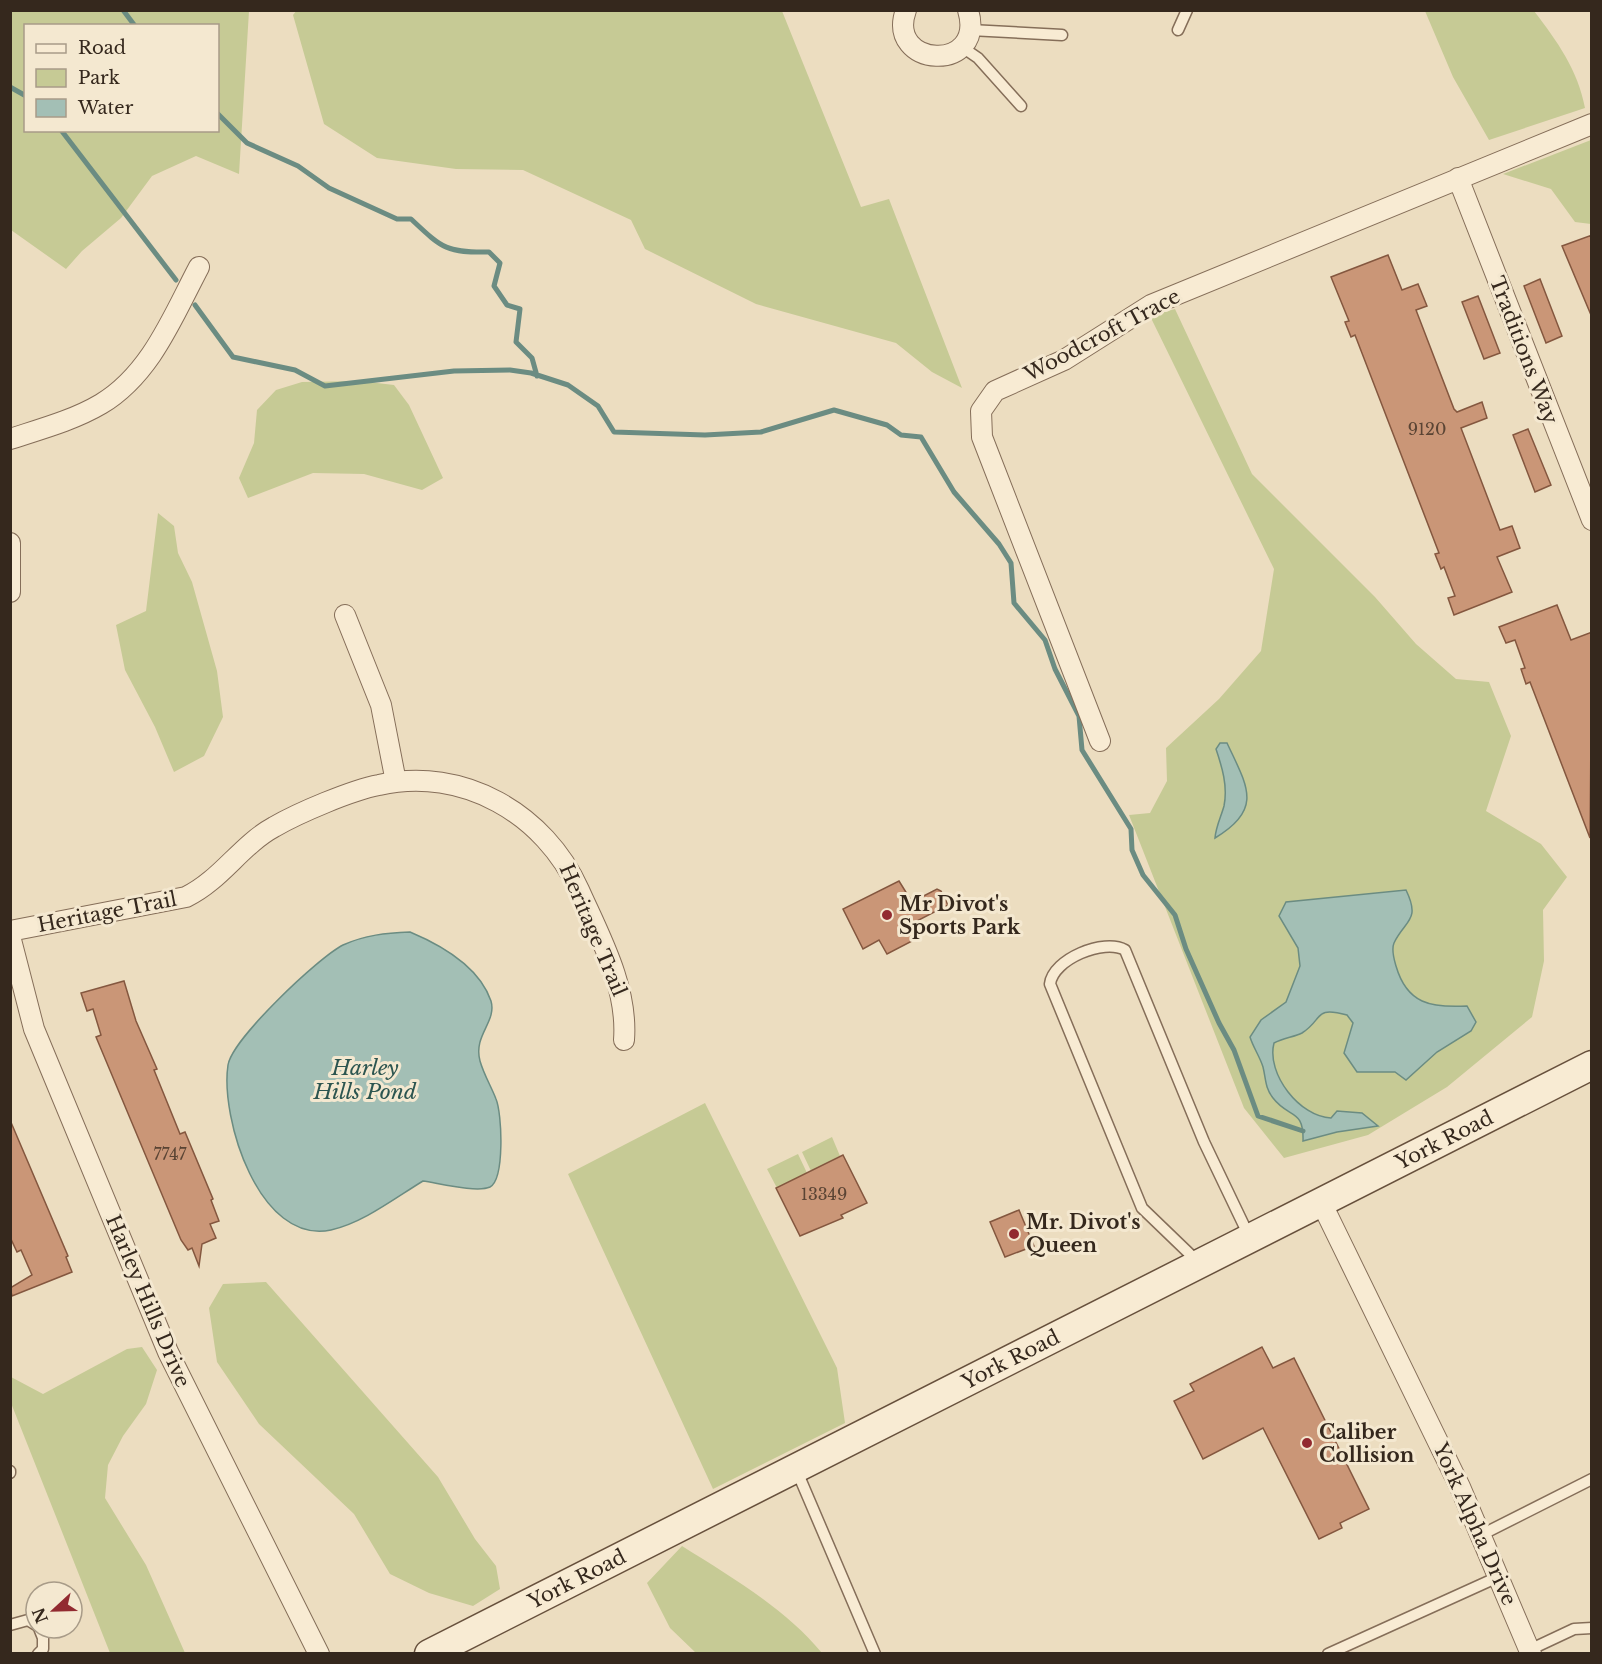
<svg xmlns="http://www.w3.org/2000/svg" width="1602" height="1664" font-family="'Libre Baskerville',serif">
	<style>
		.green { fill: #c6ca95; fill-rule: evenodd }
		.water { fill: #a3bfb5; stroke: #6b8c82; stroke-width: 1.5 }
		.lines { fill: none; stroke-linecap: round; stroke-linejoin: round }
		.stream { stroke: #6b8c82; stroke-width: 5 }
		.building { fill: #ca9677; stroke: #84573f; stroke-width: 1.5 }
		.lane-casing { stroke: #856e59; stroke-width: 13 }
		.street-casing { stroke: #856e59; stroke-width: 22 }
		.secondary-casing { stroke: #67503c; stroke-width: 31 }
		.lane { stroke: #f8ebd3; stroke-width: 10 }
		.street { stroke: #f8ebd3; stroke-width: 20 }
		.secondary { stroke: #f8ebd3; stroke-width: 28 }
		.poi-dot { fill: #922a30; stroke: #f4e8d0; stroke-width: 2 }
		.labels { text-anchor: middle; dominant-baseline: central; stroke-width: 6; stroke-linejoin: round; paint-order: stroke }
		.number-label { font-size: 16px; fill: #5a4434 }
		.street-label { font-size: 20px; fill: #35281d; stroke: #f4e8d0 }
		.poi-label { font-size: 20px; font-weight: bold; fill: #35281d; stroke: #f4e8d0; text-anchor: start }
		.water-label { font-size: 21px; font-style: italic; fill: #2c5550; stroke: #f4e8d0 }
	</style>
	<rect width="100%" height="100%" fill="#ecddc0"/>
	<path class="green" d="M11,10L249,11L239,174L196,156L152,176L121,218L82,251L66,269L11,230ZM26,26H218V130H26Z
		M297,10L782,11L861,207L889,199L962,388L932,372L896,343L756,304L645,249L631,220L523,170L456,169L377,158L324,124L293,15Z
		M1425,11H1534C1557,41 1578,70 1585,108L1489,140L1453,77Z
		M1591,140V224L1575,222L1551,189L1503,174Z
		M1175,309L1252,474L1375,597L1416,644L1456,679L1489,682L1511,736L1486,811L1541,844L1567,877L1543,910L1544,961L1532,1017L1447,1087L1368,1135L1284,1158L1244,1108L1129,815L1150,813L1167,781L1166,748L1219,699L1261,651L1274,569L1150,316Z
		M360,381L394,385L409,405L443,478L422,490L364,474L313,473L248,498L239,478L254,443L257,410L276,390L302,382Z
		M158,513L174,526L178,553L192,582L217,671L223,717L204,756L174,772L155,727L125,670L116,625L146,611Z
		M705,1103L837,1368L845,1423L713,1489L568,1174Z
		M832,1137L840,1156L811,1171L802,1152Z
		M798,1154L807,1173L777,1188L767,1169Z
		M266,1282L438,1477L475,1539L496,1566L500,1589L473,1606L429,1593L390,1574L354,1514L259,1424L217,1362L209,1308L223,1284Z
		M142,1347L157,1370L146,1404L123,1436L108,1465L105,1498L146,1565L185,1653H110L11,1403V1377L43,1394L127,1349Z
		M682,1546C731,1577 785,1608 822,1653H696L670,1628L647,1583Z"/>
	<path class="water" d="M1220,743H1227C1247,786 1264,809 1215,838C1216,826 1221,817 1224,806C1228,786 1222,767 1216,749Z
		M1406,890C1421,921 1405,920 1394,943C1391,950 1394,959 1396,966C1407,1004 1431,1008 1467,1006L1476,1022L1471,1031L1437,1052L1406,1080L1395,1072H1357L1344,1053L1353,1023L1347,1015C1313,1006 1324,1019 1302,1033C1294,1037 1283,1038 1274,1043C1266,1074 1300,1117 1331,1118L1337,1111L1362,1113L1378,1126L1337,1132L1303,1141C1304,1108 1289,1119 1273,1098C1265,1088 1266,1079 1263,1067C1260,1057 1253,1047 1250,1037L1261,1020L1286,1002L1300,966L1298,948L1279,916L1286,902Z
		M410,932C441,945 479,966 491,1001C497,1022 473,1035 480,1061C484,1075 491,1086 496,1099C502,1113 505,1179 490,1187C477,1193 438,1183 423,1181C395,1198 363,1223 331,1230C259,1245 220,1118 228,1065C232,1039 319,957 343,945C365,935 386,933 410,932Z"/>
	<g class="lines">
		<path class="stream" d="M123,10L135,26
			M10,87L26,96
			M218,114L247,143L298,166L329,188L397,219H411C442,248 446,253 489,252L500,263L494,286L507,305L520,309L516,342L532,358L537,376
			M61,130L176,280
			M195,305L233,357L295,370L325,386L454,371L510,370L531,373L568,385L598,406L614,432L705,435L761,432L834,410L887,425L901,435L921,437L954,492L999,544L1011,563L1014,603L1045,640L1055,669L1079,716L1082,750L1131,829L1132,850L1143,875L1175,915L1186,949L1219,1023L1234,1050L1258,1116L1303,1131"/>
	</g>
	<path class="building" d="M1592,235V315H1591L1562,246Z
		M1388,255L1402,290L1418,284L1427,306L1416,310L1454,409L1457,412L1482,402L1487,418L1461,428L1500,530L1512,526L1520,548L1497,557L1512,592L1454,615L1448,598L1455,596L1444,567L1441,569L1435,554L1439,553L1355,335L1351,337L1345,322L1349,321L1331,277Z
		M1540,279L1562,336L1546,343L1524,286Z
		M1478,296L1500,353L1484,359L1462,302Z
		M1528,429L1551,485L1535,492L1513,435Z
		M1557,605L1571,640L1592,632L1590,838L1530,682L1526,684L1521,669L1525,668L1515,640L1506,643L1499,627Z
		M899,881L912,902L937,889L941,891L948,905L909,925L916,939L887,954L879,940L863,949L843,909Z
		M124,981L136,1021L157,1069L154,1070L180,1134L185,1132L213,1199L211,1200L219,1221L210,1224L216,1238L202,1244L199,1266L192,1248L188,1250L181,1240L96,1037L101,1035L93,1009L87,1011L81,993Z
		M10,1120L68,1256L66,1257L72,1272L12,1296L10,1288L32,1275L21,1250L17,1252L10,1237Z
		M843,1155L867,1203L841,1215L843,1218L800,1236L776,1188Z
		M1019,1210L1034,1246L1005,1257L990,1222Z
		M1262,1347L1273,1368L1294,1358L1369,1509L1340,1523L1342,1528L1319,1539L1263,1428L1203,1459L1174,1401L1194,1391L1190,1384Z"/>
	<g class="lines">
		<defs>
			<path id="lane" d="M970,30L1062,35
				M1178,30L1187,10
				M962,47L978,58L1021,106
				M1197,1261L1142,1208L1050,984C1053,959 1104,938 1125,950L1204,1142L1249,1236
				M796,1469L875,1654
				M10,1471V1473
				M1481,1535L1592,1479
				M10,1625L28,1620L36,1625
				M1525,1652L1574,1629L1592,1628
				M38,1654L43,1649V1638L39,1628
				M1328,1654L1498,1577"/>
			<path id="street" d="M906,10C885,68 987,74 968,10
				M1458,178L1592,520
				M10,439C41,429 74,420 101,404C151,374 173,316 199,267
				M10,543V592
				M345,615L381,705L396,782
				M1100,741L982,437L981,411L995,391L1064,360L1151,305L1592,124
				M10,931L186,897C221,880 241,845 274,827C298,813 352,790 379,785C463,766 545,814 579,890C600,937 628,987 624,1040
				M10,936L34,1029L168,1352L319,1654
				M1321,1202L1460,1487L1531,1654"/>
			<g id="secondary">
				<path id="s1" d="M429,1654L1592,1065"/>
			</g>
		</defs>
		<use href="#lane" class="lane-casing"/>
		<use href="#street" class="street-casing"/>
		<use href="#secondary" class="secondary-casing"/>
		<use href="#lane" class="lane"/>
		<use href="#street" class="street"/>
		<use href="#secondary" class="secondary"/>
	</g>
	<g class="poi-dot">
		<circle cx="887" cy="915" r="6"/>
		<circle cx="1014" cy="1234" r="6"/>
		<circle cx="1307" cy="1443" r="6"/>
	</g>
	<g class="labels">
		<g class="number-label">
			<text x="1427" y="429">9120</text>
			<text x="170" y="1154">7747</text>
			<text x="824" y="1194">13349</text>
		</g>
		<g class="street-label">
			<text transform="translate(1102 335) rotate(-28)">Woodcroft Trace</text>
			<text transform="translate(1524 350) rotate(69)">Traditions Way</text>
			<text transform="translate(107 912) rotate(-11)">Heritage Trail</text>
			<text transform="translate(593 930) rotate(67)">Heritage Trail</text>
			<text stroke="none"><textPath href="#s1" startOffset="1138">York Road</textPath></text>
			<text transform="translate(148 1301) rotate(67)">Harley Hills Drive</text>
			<text stroke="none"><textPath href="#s1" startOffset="652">York Road</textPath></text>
			<text transform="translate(1475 1524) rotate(66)">York Alpha Drive</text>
			<text stroke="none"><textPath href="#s1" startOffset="166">York Road</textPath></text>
		</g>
		<g class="poi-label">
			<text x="899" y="904">Mr Divot's<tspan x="899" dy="23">Sports Park</tspan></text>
			<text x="1026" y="1222">Mr. Divot's<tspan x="1026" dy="23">Queen</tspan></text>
			<text x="1319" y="1432">Caliber<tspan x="1319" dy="23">Collision</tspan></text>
		</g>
		<g class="water-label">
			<text x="365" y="1068">Harley<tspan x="365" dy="24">Hills Pond</tspan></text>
		</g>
	</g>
	<rect width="1602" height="1664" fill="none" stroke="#35281d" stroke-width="24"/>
	<rect x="24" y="24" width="195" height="108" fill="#f4e8d0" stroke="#a89b88" stroke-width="1.5"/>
	<rect x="36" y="44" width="30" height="9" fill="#f8ebd3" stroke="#a89b88" stroke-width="1.5"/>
	<text x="78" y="54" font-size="18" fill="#35281d">Road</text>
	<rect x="36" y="69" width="30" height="18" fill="#c6ca95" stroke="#a89b88" stroke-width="1.5"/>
	<text x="78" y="84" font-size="18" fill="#35281d">Park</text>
	<rect x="36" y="99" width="30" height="18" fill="#a3bfb5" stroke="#a89b88" stroke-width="1.5"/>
	<text x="78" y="114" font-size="18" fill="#35281d">Water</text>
	<g transform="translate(54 1610) rotate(248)"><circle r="28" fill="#f4e8d0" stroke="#a89b88" stroke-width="1.5"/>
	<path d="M0-4.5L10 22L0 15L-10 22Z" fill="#922a30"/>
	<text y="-9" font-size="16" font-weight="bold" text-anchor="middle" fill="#35281d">N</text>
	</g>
</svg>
